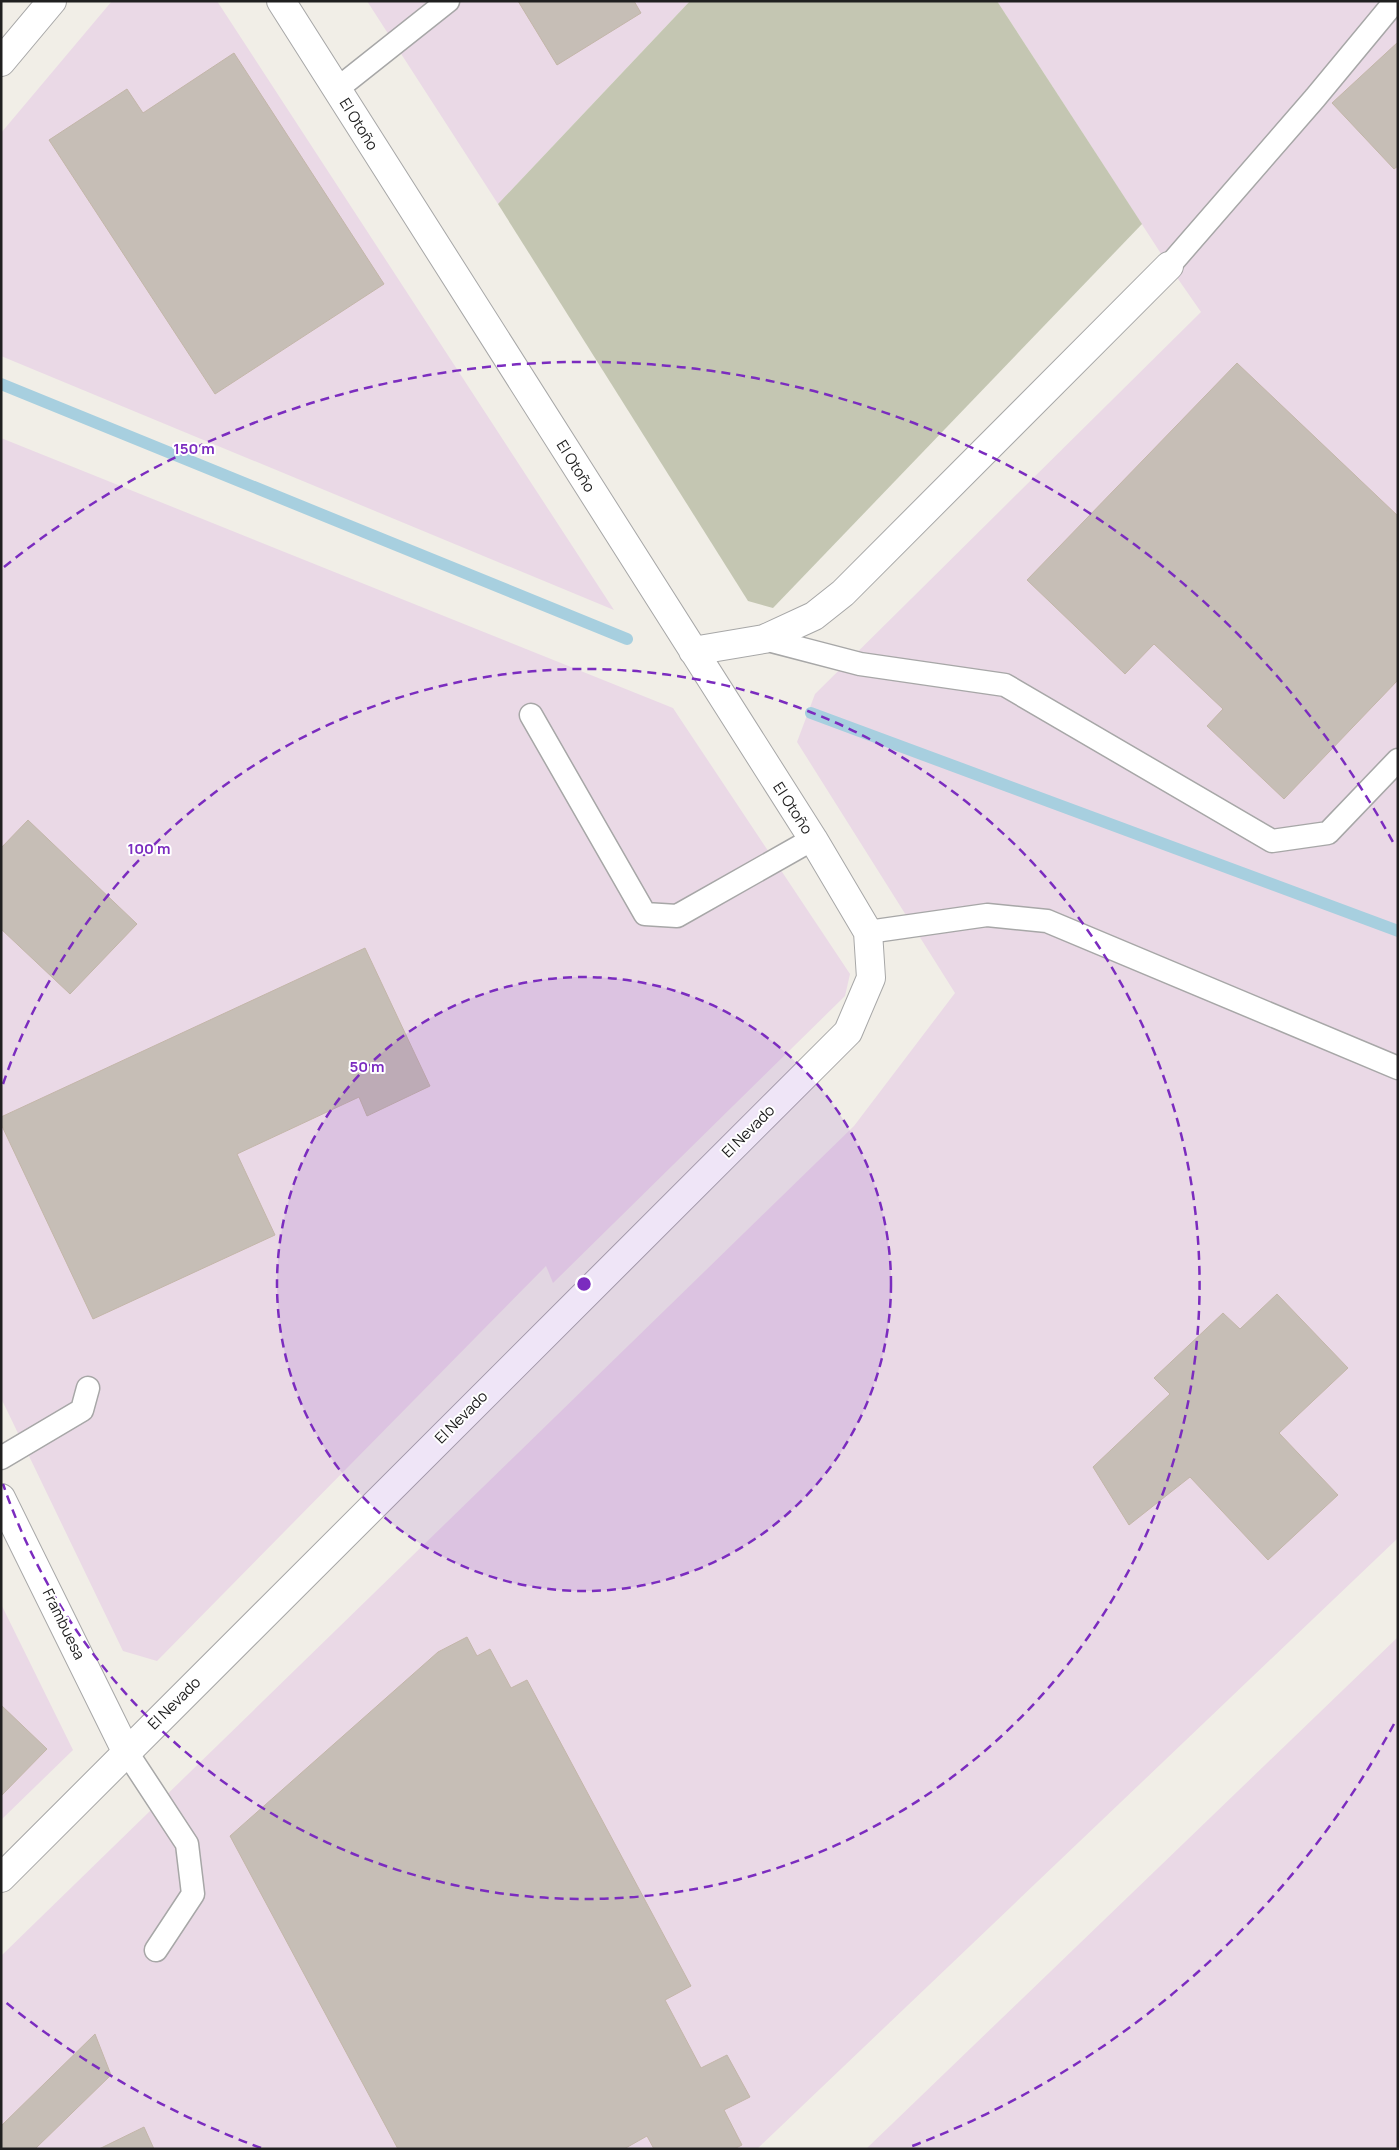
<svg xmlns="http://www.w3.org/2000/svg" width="1399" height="2150" font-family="Manrope,sans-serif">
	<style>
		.industrial { fill: #ead9e6 }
		.construction { fill: #c4c6b2 }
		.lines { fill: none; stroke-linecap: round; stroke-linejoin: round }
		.stream { stroke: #a7cfdf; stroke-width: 12 }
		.building { fill: #c6beb6; stroke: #c3b6a9 }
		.lane-casing { stroke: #a7a7a7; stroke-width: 25 }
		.street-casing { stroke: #a7a7a7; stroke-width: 30 }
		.lane { stroke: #fff; stroke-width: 22 }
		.street { stroke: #fff; stroke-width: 28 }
		.ring { fill: none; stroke: #7b2cbf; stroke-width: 2.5; stroke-dasharray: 9 6 }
		.labels { text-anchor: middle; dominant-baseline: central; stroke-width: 4; stroke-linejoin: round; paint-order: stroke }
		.street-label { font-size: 15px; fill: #202020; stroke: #fff }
		.centre { fill: #7b2cbf; stroke: #fff; stroke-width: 2.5 }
		.ring-label { font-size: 15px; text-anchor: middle; font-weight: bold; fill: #7b2cbf; stroke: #fff; stroke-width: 4; stroke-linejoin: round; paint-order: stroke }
	</style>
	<rect width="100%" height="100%" fill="#f1eee7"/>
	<path class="industrial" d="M112,1H217L614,610L1,356V133Z
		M367,1H690L498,204Z
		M997,1H1398V1538L757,2149H1V1956L854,1126L955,993L797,742L815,694L1201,312L1169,266Z
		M1,438L673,708L850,974L845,996L553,1283L546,1266L157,1661L123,1651L1,1398Z
		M1,1604L73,1750L1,1820Z
		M1398,1637V2149H866Z"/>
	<path class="construction" d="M690,1H997L1142,224L773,608L748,601L498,204Z"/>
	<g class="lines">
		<path class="stream" d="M1,384L627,639
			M811,713L1398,931"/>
	</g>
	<path class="building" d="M518,1H634L641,13L557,65Z
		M1398,42V166L1394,169L1332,103Z
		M234,53L384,284L215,394L49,140L127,89L143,113Z
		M1237,363L1398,516V559L1396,561L1398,562V680L1284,799L1207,726L1223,709L1154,644L1125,674L1027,580Z
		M28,820L137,924L70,994L1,929V848Z
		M365,948L430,1086L367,1116L359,1097L237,1154L275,1235L93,1319L1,1124V1117Z
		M1277,1294L1348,1368L1279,1433L1338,1495L1268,1560L1190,1477L1129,1525L1093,1467L1170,1394L1154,1378L1223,1313L1240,1329Z
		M467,1637L477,1656L490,1649L511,1688L527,1680L691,1986L665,2000L701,2068L727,2055L750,2097L724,2110L742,2145L734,2149H654L647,2136L624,2149H398L230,1836L438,1652Z
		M1,1705L47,1749L1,1796Z
		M95,2034L111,2075L35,2149H1V2126Z
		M144,2127L154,2149H99Z"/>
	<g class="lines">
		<defs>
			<path id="lane" d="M337,89L448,1
				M1169,266L1315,98L1392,5V1
				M764,639L860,664L1005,685L1272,841L1328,833L1398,760
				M531,715L645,914L677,916L813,839
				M868,932L987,915L1047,921L1398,1068
				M1,1458L82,1410L88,1388
				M126,1751L187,1844L193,1894L156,1950"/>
			<path id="street" d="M1,62L52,1
				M693,651L764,639L814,616L843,593L1169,266
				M1,1498L126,1751
				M1,1878L848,1032L871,978L868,932L813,839L281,1"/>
		</defs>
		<use href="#lane" class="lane-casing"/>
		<use href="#street" class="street-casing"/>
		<use href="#lane" class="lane"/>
		<use href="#street" class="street"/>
	</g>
	<circle cx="584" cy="1284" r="307" fill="#7b2cbf" fill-opacity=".12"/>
	<g class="ring">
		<circle cx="584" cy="1284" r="307"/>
		<path d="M3 1084A615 615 0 1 1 3 1484"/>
		<path d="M1394 1724A922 922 0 0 1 907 2148M261 2148A922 922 0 0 1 4 2001M4 567A922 922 0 0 1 1394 844"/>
	</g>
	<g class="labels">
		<g class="street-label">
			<text transform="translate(359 124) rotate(58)">El Otoño</text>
			<text transform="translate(576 466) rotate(58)">El Otoño</text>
			<text transform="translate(793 808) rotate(57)">El Otoño</text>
			<text transform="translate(748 1131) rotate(-45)">El Nevado</text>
			<text transform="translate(461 1417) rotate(-45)">El Nevado</text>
			<text transform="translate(64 1624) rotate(64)">Frambuesa</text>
			<text transform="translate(174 1703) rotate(-45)">El Nevado</text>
		</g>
	</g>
	<circle cx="584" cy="1284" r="8" class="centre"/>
	<g class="ring-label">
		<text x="194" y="454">150 m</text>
		<text x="149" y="854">100 m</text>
		<text x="367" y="1072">50 m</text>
	</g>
	<rect width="1399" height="2150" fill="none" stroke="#202020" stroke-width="5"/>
</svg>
